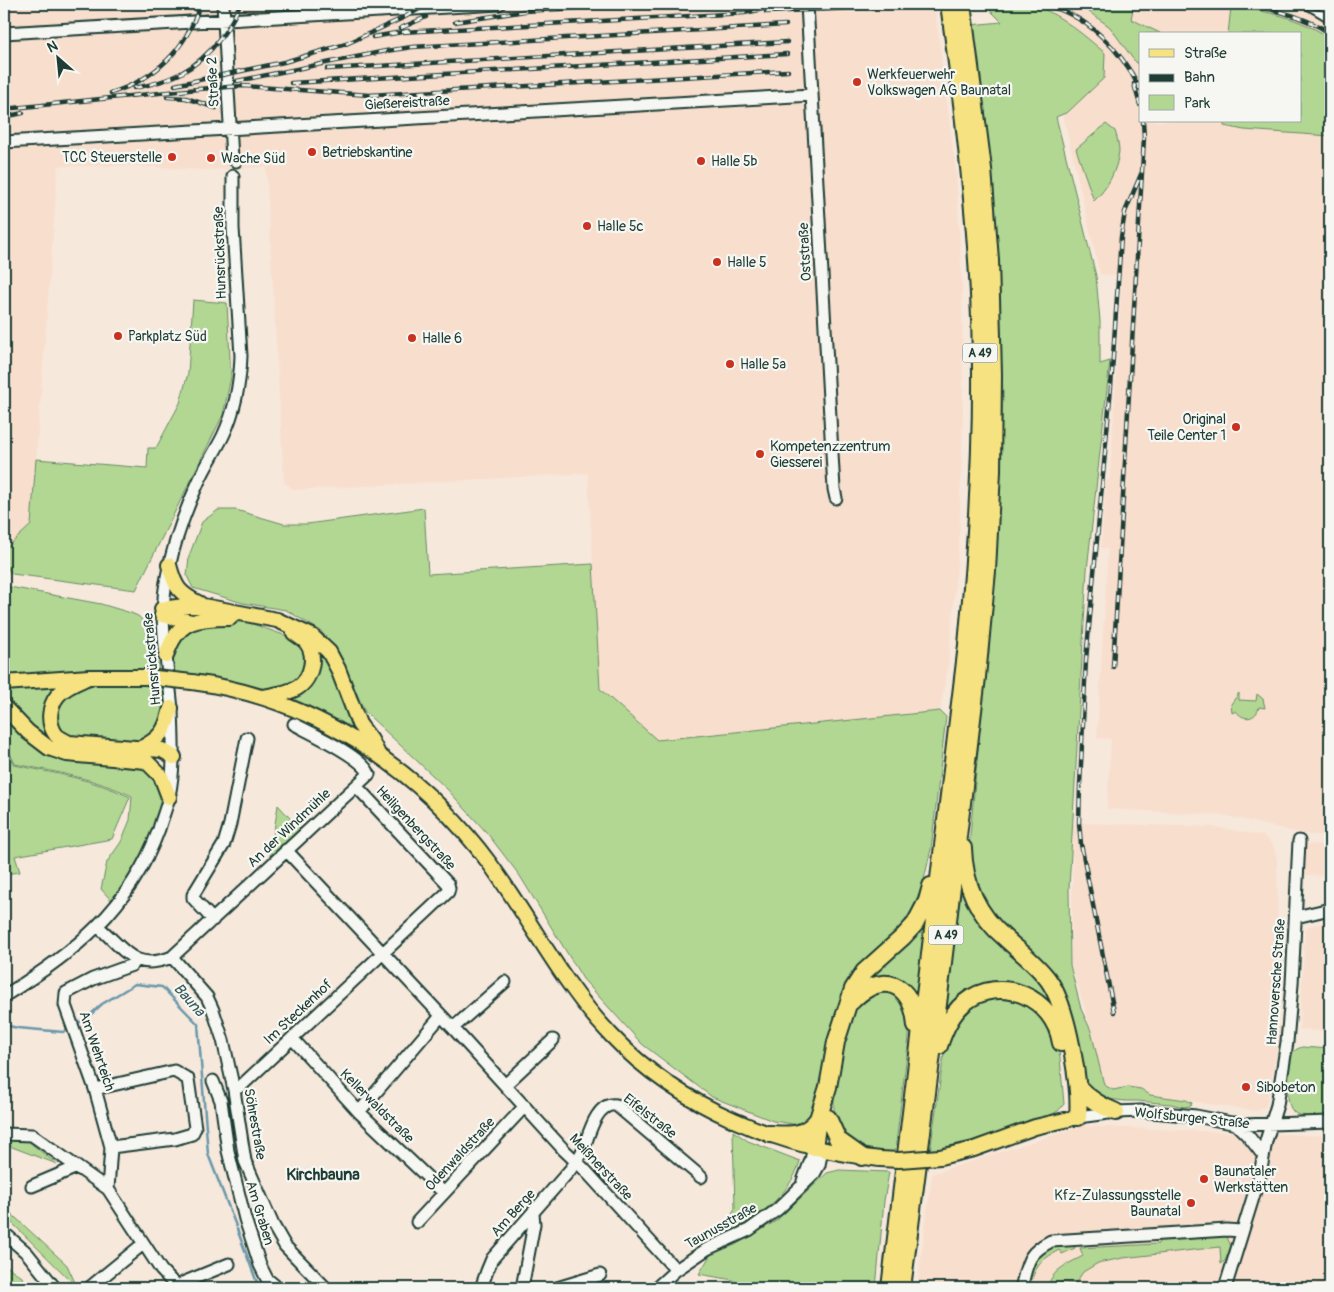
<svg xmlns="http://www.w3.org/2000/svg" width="1334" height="1292" font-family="Pangolin,sans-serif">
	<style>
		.built { fill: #f8decd; fill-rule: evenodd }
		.green { fill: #b1d793; stroke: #688a64 }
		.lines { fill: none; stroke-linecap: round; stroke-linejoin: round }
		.stream { stroke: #6798aa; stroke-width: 2.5 }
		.minor-casing { stroke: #1f3d34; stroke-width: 15 }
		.major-casing { stroke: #1f3d34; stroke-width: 18 }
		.highway-casing { stroke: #1f3d34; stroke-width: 20 }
		.minor { stroke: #f6f6f2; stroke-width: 11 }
		.major { stroke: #f7e281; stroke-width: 14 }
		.highway { stroke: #f7e281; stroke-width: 16 }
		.rail-casing { stroke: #1f3d34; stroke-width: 4.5 }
		.rail { stroke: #f6f6f2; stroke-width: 2.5; stroke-dasharray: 8; stroke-linecap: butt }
		.major-bridge-casing { stroke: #1f3d34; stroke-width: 18; stroke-linecap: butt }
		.major-bridge { stroke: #f7e281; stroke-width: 14 }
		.poi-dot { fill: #c8321e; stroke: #f6f6f2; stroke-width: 2 }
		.labels { text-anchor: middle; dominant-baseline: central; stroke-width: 4.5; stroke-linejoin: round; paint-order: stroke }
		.shield { fill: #f6f6f2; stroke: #60746d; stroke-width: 1 }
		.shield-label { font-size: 12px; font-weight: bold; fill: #1f3d34 }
		.poi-label { font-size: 14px; fill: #1f3d34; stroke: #f6f6f2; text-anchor: start }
		.street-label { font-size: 14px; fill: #1f3d34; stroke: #f6f6f2 }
		.water-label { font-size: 15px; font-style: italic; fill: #375b5b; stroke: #f6f6f2 }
		.quarter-label { font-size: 16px; font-weight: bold; fill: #1f3d34; stroke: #f6f6f2 }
	</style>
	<rect width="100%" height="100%" fill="#f7e8dc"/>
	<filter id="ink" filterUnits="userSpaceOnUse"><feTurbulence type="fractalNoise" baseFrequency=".02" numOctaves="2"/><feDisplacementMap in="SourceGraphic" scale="10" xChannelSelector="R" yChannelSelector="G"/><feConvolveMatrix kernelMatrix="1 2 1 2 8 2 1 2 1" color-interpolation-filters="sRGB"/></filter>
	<g filter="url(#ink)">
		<path class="built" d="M4,4H1318L1330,11V836L1304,834L1223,815L1107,809L1111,739L1097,738L1108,549L1101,548L1106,480H1110L1122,276L1100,274L1040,16L1030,7L1010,6L975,10L972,5L935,8L956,172L962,282L963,414L959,543L948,667L940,711L657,741L600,689L588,473L294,490L284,482L266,167L204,170L136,166H58L36,459L147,468L148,448H156L180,403L188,373L193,300L227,303L231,377L223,415L136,590L4,573ZM1140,34H1300V121H1140Z
			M1082,823L1215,827L1264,836L1273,845L1277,858L1278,954L1282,960L1276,1025L1282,1026L1266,1106L1256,1111L1150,1095L1141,1089L1128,1087L1113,1090L1104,1085L1085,1010L1071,964L1073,825Z
			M1305,844L1330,845V876L1304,875Z
			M1330,921V1032L1299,1029L1305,934L1307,928L1310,926Z
			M1082,1126L1330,1136V1288H917L932,1174Z"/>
		<path class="green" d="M1023,4C1049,4 1086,37 1105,53L1104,78L1068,112L1056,117L1096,276L1100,321V364L1110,361L1087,570L1069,888L1070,965L1081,1009L1091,1031L1104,1085L1113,1090L1128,1087L1141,1089L1150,1095L1186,1100L1192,1103L1191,1106L1184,1107L1171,1104L1138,1101H1125L1100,1098L1086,1090L1072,1025L998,921L977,896L969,847L997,545L1003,394L993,179L980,101L970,25L1002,22L990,10Z
			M1078,4H1134L1131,19L1160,33L1140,34V66L1133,59L1110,27Z
			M1231,7C1268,11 1298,17 1330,38V136L1244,130L1224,126V121H1300V34H1228Z
			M1106,124L1115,131C1117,137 1119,145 1119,151C1117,170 1108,188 1094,201L1076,149Z
			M193,300L227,303L231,377L223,415L136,590L12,574L4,563V550L31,525L36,459L147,468L148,448H156L180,403L188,373Z
			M424,508L428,574L593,564L600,689L657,740L940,711L946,717L931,849L923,884L912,910L892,939L850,983L838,1009L833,1023L815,1112L800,1125L773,1121L712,1097L642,1044L583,979L520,876L487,833L448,790L365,712L345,667L321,631L286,610L243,603L193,588L187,576L189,556L202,522L218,510H236L284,524H307Z
			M4,586L101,604L131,613L138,616L154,631L159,671L4,678Z
			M227,622H247L298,640L308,652L309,662L295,685L279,690L259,688L218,678L171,672L169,657L174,644L195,625Z
			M308,639L327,655L365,740L338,722L281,699L308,687Z
			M146,682L163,686L165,696L164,713L157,730L146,738L134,744L63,736L57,720L56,704L73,687Z
			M67,684L49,728L142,766L159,779C159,786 160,793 160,799C160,836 133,873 111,900L101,889L107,862L121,842L130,820L132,796C94,778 56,772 15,764L4,740V689Z
			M1239,693V700L1256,701L1257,694L1263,699L1265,708L1259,707C1256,720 1243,721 1236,711L1232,713L1231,704Z
			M4,743L14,765C54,773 93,779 130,797L112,839L15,856L20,872L4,874Z
			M278,805L300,829L270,856Z
			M962,878L1041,977L1058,1022L994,987L944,1022Z
			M926,915L917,1004L912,995L860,983Z
			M877,988L900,994L910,1016L909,1037L895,1152L864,1151L846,1142L834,1116V1091L837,1063L851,1016L860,1000Z
			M1005,995L1032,1005L1056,1035L1060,1058L1064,1104L1058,1111L1049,1116L1018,1124L985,1139L930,1152L947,1032L975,1002Z
			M1302,1047L1330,1049V1115C1320,1116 1308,1117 1299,1115C1280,1110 1290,1067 1292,1053L1297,1049Z
			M733,1131L748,1141L800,1161C790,1198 752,1221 720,1237L735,1209Z
			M4,1138H24L57,1164L4,1144Z
			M839,1170L889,1172L884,1201L876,1288H732L733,1280L699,1274L711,1254L735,1245L776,1221L827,1173Z
			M4,1207L67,1265L77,1287L4,1215Z
			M1226,1235L1231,1246L1225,1261L1221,1264L1220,1247L1123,1258L1098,1263L1083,1272L1075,1284L1061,1282L1058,1288H1047C1053,1269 1066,1265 1083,1256L1080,1248L1158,1244L1159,1240Z
			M1073,1243L1075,1248L1062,1254L1059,1250C1039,1261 1036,1266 1029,1288H1025L1036,1257L1056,1244Z
			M4,1264L22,1277L28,1288H4Z"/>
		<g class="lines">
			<path class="stream" d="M4,1025L18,1028L63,1032L70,1028
				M75,1025L88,1017L102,1004L135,984L162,987L198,1024L208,1154L236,1226
				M237,1229L259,1288"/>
			<defs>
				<path id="minor" d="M223,4L232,158L236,161
					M807,4L834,489L836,498
					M1310,4L1330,16
					M4,33L499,4
					M4,142L812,95
					M286,850L453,1028L564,1150L584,1169L676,1270
					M1296,917L1330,909
					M213,920L193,898V895L224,844L230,824L247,738
					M97,926C124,947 132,973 172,957L369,774C363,757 311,733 294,724
					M172,957L207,997L213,1010L223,1040L234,1090L245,1161L273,1225L285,1246L326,1288
					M4,996C74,953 130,909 159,829C162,818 167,807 169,796C175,768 173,739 172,710C168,662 157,619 168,572C174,543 186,509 198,483C205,467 215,452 223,436C235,411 240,384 241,356L233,228V176
					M453,1028L505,982
					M292,1038L359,1112L444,1193
					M213,1081L221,1101L228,1151L245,1219L260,1265L267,1279L278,1288
					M505,1085L553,1040
					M95,1089L174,1071L188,1079L195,1128L192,1134L175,1139L111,1147
					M234,1090L241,1086L448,892L449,888L448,884L357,787
					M359,1112L441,1016
					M1078,1117L1116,1112L1141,1111L1196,1116L1242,1125L1330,1122
					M1235,1123L1249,1137L1263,1155
					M4,1134L32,1135L108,1189L161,1270L178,1288
					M803,1181L811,1160L814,1147
					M32,1186L77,1167
					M108,1189L111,1147L95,1089L65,1005L66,993L93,979L132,965L137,960
					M417,1222L525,1106
					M4,1233L27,1253L55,1288
					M177,1287L185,1282L229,1264
					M89,1288L143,1244
					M481,1288L487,1271L492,1259L570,1170C575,1163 580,1157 583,1150C589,1135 596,1102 616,1105L701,1177
					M522,1288L534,1224L533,1214
					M557,1288L600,1275
					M656,1288L676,1270L707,1249L749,1230L778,1209L814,1174L819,1165L822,1150
					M1021,1288C1028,1263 1026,1254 1051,1241L1227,1230L1241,1231
					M1225,1288L1260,1175L1266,1141L1277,1105L1287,1042L1292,984L1299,841"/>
				<path id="major" d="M169,565C175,588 179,593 200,604
					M162,609L184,606H203L277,620L312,636L329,652L338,669L359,724L371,740L377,752
					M162,615L192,622
					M166,656C177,620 196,618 230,618
					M89,677C78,682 66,686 58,695C49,706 47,723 56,735C59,738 65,741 69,743L162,750L174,757
					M192,682C312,697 419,768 490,864C531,920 562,984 611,1035C680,1108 781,1148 880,1159
					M4,683L89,677H146
					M262,697C274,695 286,694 297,688C312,679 318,653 304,640C301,638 297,635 294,633
					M4,707L28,732L49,748L67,754L146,761L161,776L169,797
					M141,748C161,738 166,730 171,708
					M940,1157L974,1149L1035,1127L1078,1117"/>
				<path id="highway" d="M963,848C964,884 978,915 1005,938C1020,952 1037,964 1049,981C1067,1006 1081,1086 1078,1117
					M851,1002C882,969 913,983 916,1026
					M939,1046C944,1030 951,1014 964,1003C1001,973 1054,998 1061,1043
					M1078,1087C1089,1099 1100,1106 1116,1112
					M828,1118L838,1140L862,1157
					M770,1134C791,1135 804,1137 818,1119
					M814,1147L818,1119L828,1087L836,1042L853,989L864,972L903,937L915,924L927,901L931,886
					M890,1288L967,645C979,517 986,388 977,260C971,174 961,89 949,4
					M902,1288L933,1046L977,677L987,571L992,471L993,375L990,260L983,169L962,4"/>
			</defs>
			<use href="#minor" class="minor-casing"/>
			<use href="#major" class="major-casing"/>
			<use href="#highway" class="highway-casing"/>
			<use href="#minor" class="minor"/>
			<use href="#major" class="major"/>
			<use href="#highway" class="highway"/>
			<defs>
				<path id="rail" d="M1042,4C1086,14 1121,49 1140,89
					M1232,4C1267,7 1300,14 1330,33
					M1289,4L1330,10
					M706,6L744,4
					M766,12L943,4
					M455,22L525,11L644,4
					M401,28L426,17
					M402,32L744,13L759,10L777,4
					M373,37L408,31
					M327,69L787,42
					M237,81L386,51L412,47L786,25
					M291,83L787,54
					M1134,84L1140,105
					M175,85L284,62L346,44L403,18L428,4
					M134,88C145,86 157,83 168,79C201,67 227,36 240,4
					M111,93C155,79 187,49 200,4
					M167,97L186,98L216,108
					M409,100L436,102
					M4,109L198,89L243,86L369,95L788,71
					M4,117L23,113
					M1113,667L1144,138L1143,121
					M1114,1012L1081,844L1079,823L1080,785L1086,660L1111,387L1121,237L1125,212L1142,172"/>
			</defs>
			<use href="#rail" class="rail-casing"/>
			<use href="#rail" class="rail"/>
			<defs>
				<path id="major-bridge" d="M146,677L192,682
					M880,1159L899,1160L940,1157"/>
			</defs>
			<use href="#major-bridge" class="major-bridge-casing"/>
			<use href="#major-bridge" class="major-bridge"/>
		</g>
	</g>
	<g class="poi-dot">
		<circle cx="857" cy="82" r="5"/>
		<circle cx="312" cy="152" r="5"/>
		<circle cx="172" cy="157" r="5"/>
		<circle cx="211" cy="158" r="5"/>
		<circle cx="701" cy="161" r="5"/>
		<circle cx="587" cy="226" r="5"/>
		<circle cx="717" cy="262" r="5"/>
		<circle cx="118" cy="336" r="5"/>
		<circle cx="412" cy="338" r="5"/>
		<circle cx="730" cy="364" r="5"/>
		<circle cx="1236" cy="427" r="5"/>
		<circle cx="760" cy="454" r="5"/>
		<circle cx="1246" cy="1087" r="5"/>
		<circle cx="1204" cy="1179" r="5"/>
		<circle cx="1191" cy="1203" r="5"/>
	</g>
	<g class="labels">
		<g class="shield">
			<rect x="962.5" y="343.5" width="35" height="19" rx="4"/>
			<rect x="928.5" y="925.5" width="35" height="19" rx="4"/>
		</g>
		<g class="shield-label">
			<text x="980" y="353">A 49</text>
			<text x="946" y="935">A 49</text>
		</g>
		<g class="poi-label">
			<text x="867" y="74">Werkfeuerwehr<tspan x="867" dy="16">Volkswagen AG Baunatal</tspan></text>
			<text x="322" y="152">Betriebskantine</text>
			<text x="162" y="157" text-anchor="end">TCC Steuerstelle</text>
			<text x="221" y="158">Wache Süd</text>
			<text x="711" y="161">Halle 5b</text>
			<text x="597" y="226">Halle 5c</text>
			<text x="727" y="262">Halle 5</text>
			<text x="128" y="336">Parkplatz Süd</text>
			<text x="422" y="338">Halle 6</text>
			<text x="740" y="364">Halle 5a</text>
			<text x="1226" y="419" text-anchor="end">Original<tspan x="1226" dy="16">Teile Center 1</tspan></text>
			<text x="770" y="446">Kompetenzzentrum<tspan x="770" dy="16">Giesserei</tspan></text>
			<text x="1256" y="1087">Sibobeton</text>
			<text x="1214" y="1171">Baunataler<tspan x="1214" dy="16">Werkstätten</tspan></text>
			<text x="1181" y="1195" text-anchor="end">Kfz-Zulassungsstelle<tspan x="1181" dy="16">Baunatal</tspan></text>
		</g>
		<g class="street-label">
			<text transform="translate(213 82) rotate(-93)">Straße 2</text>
			<text transform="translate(407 103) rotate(-3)">Gießereistraße</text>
			<text transform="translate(805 252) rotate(-93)">Oststraße</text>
			<text transform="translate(220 253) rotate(-92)">Hunsrückstraße</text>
			<text transform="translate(152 659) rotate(-95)">Hunsrückstraße</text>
			<text transform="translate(289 828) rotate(-43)">An der Windmühle</text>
			<text transform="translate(416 828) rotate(47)">Heiligenbergstraße</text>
			<text transform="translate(1276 982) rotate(-86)">Hannoversche Straße</text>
			<text transform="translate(298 1012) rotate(-43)">Im Steckenhof</text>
			<text transform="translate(97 1051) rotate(71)">Am Wehrteich</text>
			<text transform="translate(377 1106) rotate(45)">Kellerwaldstraße</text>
			<text transform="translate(650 1116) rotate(38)">Eifelstraße</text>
			<text transform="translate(1192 1118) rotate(6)">Wolfsburger Straße</text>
			<text transform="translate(255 1124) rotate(80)">Söhrestraße</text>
			<text transform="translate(460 1154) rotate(-47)">Odenwaldstraße</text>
			<text transform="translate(601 1167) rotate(47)">Meißnerstraße</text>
			<text transform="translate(260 1213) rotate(73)">Am Graben</text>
			<text transform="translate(513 1213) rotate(-48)">Am Berge</text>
			<text transform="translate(721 1226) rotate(-29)">Taunusstraße</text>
		</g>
		<g class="water-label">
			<text transform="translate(189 1000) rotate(48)">Bauna</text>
		</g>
		<g class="quarter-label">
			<text x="323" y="1175">Kirchbauna</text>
		</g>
	</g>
	<rect width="1334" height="1292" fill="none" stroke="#f6f6f2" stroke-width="20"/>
	<rect x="10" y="10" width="1314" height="1272" fill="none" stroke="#1f3d34" stroke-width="2" filter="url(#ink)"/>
	<rect x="1139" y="32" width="162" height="90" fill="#f6f6f2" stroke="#a0aca6"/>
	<rect x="1149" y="49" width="25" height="8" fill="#f7e281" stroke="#a0aca6"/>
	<text x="1184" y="58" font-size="15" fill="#1f3d34">Straße</text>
	<rect x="1149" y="74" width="25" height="8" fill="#1f3d34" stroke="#a0aca6"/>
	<text x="1184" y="82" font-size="15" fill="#1f3d34">Bahn</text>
	<rect x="1149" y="95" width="25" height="15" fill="#b1d793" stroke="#a0aca6"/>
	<text x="1184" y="108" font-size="15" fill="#1f3d34">Park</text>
	<g transform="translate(58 58) rotate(333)" stroke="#f6f6f2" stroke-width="4" paint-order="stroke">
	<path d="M0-4L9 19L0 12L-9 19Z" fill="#1f3d34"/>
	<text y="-8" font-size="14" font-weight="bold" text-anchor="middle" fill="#1f3d34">N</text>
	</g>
</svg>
